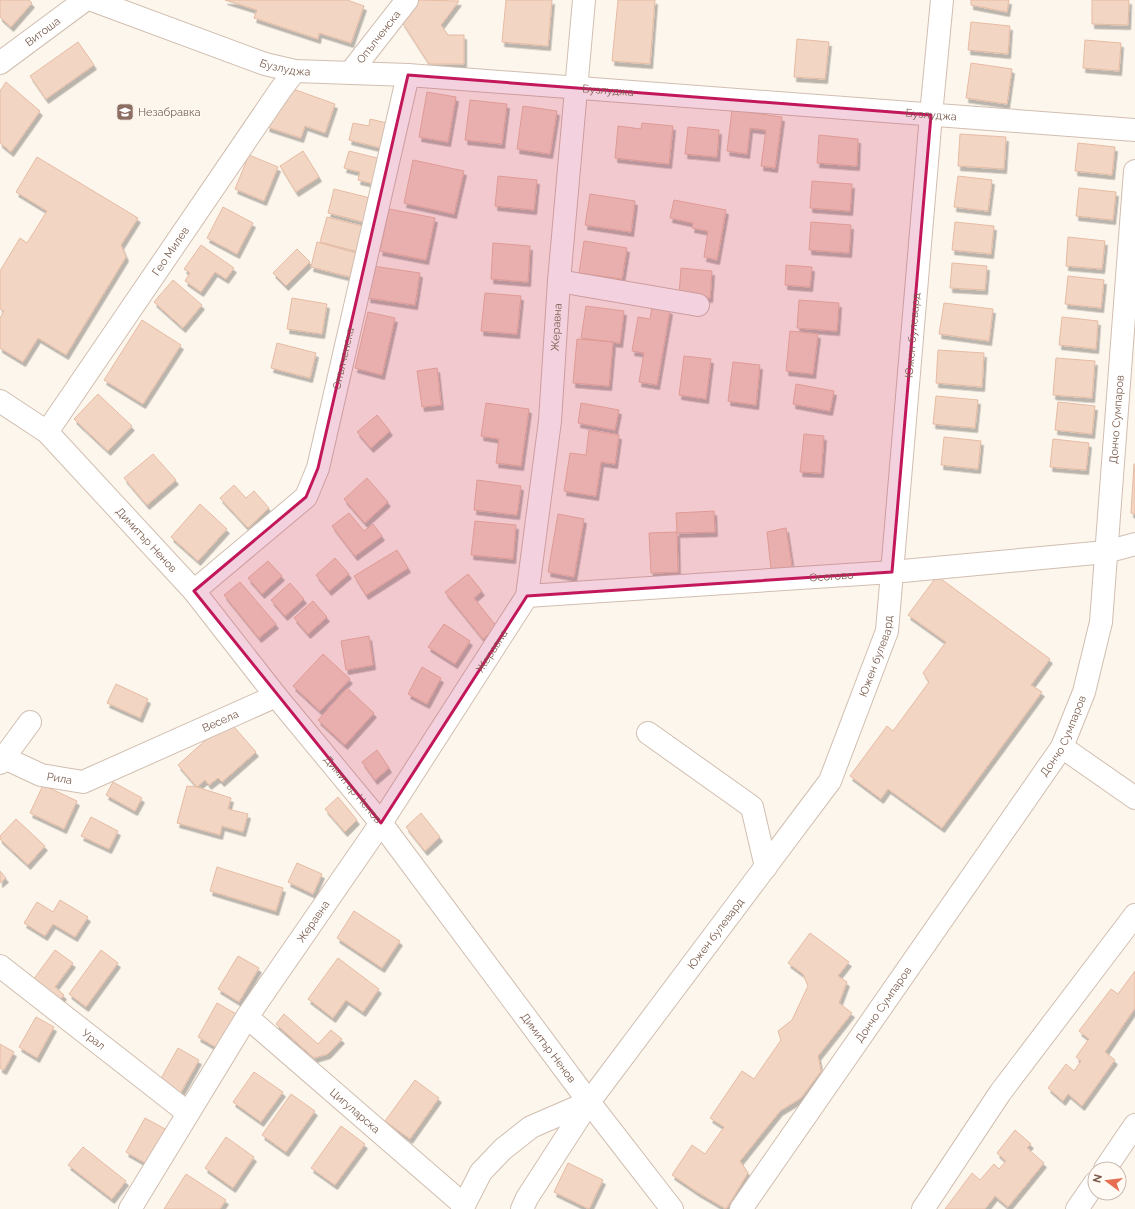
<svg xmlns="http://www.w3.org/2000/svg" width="1135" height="1209" font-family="Raleway,sans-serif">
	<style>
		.building { fill: #f3d5c3; stroke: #e6bba3; filter: url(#shadow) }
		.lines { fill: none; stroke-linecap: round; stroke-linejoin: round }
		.minor-casing { stroke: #d1beb0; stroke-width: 24 }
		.minor { stroke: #fff; stroke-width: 22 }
		.marked { fill: #c2185b; fill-opacity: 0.2; stroke: #c2185b; stroke-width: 3; stroke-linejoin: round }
		.labels { text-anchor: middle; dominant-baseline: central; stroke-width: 3; stroke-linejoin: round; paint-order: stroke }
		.street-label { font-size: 11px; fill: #7a5c4d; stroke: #fffaf3 }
		.education-label { font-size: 11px; fill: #785e54; stroke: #fffaf3; text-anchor: start }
	</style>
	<defs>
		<filter id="shadow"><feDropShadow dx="2.5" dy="4.5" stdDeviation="0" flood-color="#0004"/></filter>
	</defs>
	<rect width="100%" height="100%" fill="#fdf6ec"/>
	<path class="building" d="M0,0H29L32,3L11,27L0,17Z
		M225,0H347L364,6L351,43L319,33L318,39L254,18L257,10Z
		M419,0L459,1L441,25L448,35H464V64H429L402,22Z
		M506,0H552L548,46L502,42Z
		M618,0H655L650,64L612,61Z
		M971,0H1009L1007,12L971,5Z
		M1092,0H1129L1128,25L1092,24Z
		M971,22L1010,26L1008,54L968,50Z
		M797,39L829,42L825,79L794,77Z
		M1085,40L1121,43L1119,71L1083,68Z
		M78,42L94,65L46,99L30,76Z
		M971,63L1012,69L1007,104L966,98Z
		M6,82L40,111L11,152L0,143V91Z
		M282,85L335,104L325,133L305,126L301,138L267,127Z
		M427,92L456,97L448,142L419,137Z
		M470,100L507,104L502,144L465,140Z
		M523,106L557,111L550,154L517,149Z
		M732,110L782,117L775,168L761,166L766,130L750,128L747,154L727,151Z
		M370,119L387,123L381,148L349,140L353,123L369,126Z
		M642,123L673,126L669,164L615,158L618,126L641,129Z
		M688,127L719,130L717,157L685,154Z
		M960,134L1006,137L1004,169L958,166Z
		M819,135L858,139L857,166L817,163Z
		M1078,143L1115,147L1112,175L1075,171Z
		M303,151L319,177L296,192L280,166Z
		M349,151L381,159L375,184L358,180L360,172L344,168Z
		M249,155L278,167L264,201L235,189Z
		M37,157L138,218L121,245L126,257L66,355L38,338L23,362L0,348V318L4,311L0,309V271L20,238L27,243L47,211L16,192Z
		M413,160L464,171L454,214L404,203Z
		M498,176L537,180L534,210L495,206Z
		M958,176L992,180L988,211L954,207Z
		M812,181L852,184L850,211L810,208Z
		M1079,188L1116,192L1113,220L1076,216Z
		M334,189L374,199L367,223L328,213Z
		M590,194L635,201L631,232L585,225Z
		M674,200L726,210L717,260L704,257L708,231L692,228L693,223L670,218Z
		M223,207L253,223L237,254L207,238Z
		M389,209L435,218L426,260L380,251Z
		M327,217L366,227L359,252L320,242Z
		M811,222L851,225L849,253L809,250Z
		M955,222L994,226L991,254L952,250Z
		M1068,237L1105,241L1102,269L1066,266Z
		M584,241L627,248L622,279L579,273Z
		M317,242L356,253L350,277L311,267Z
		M493,243L530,246L528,282L491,279Z
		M201,245L234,268L226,279L215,272L201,292L185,281L190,273L184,269Z
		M297,249L310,262L286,286L273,273Z
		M952,263L987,266L985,290L950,288Z
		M786,265L812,267L810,287L785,285Z
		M373,266L420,273L415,305L368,298Z
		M681,268L712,271L710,298L679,295Z
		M1068,276L1104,280L1101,308L1065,304Z
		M173,280L202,305L183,328L154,302Z
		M485,293L521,296L517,334L481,331Z
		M292,298L327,304L322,334L287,329Z
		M799,300L839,303L837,331L797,328Z
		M944,303L993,309L989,341L939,334Z
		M586,306L624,311L620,343L581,338Z
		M652,307L670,310L657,385L639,382L644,353L632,351L638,317L650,319Z
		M368,312L395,318L382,375L355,368Z
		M1062,317L1098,321L1096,349L1059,345Z
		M142,320L181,345L143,404L104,380Z
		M790,331L818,334L813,374L786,371Z
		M577,339L613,342L609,386L573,383Z
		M277,343L316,353L310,378L271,368Z
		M938,350L984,353L982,387L936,383Z
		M684,356L711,359L706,399L679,395Z
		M1056,358L1095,361L1092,398L1053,395Z
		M733,362L760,365L756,405L728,401Z
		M437,368L441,405L422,407L417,371Z
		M796,384L834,391L830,411L793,404Z
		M98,394L132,426L108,451L74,419Z
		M936,396L978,400L975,428L933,424Z
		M1058,402L1095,406L1092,434L1055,430Z
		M486,403L529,409L521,466L496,463L499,439L481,436Z
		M581,403L619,410L615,430L578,423Z
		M377,415L390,431L371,448L357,432Z
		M589,430L619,435L615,464L601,462L596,496L564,491L570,453L586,455Z
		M804,434L824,436L821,473L800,472Z
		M944,437L981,441L978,469L941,465Z
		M1053,439L1089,443L1086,470L1050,467Z
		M153,454L176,480L147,505L124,478Z
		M1134,464H1135V514L1131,513Z
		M367,478L388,502L365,523L344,499Z
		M477,480L521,486L517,515L474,510Z
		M234,485L246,498L254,491L269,508L248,528L220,498Z
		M200,504L227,529L198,561L171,537Z
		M714,511L715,532L677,533L676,513Z
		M349,513L364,531L373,524L382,536L355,556L332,526Z
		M558,514L584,519L574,577L548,572Z
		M475,521L516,525L513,559L471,555Z
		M786,528L792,567L771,569L767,532Z
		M677,532L678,572L651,573L649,533Z
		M397,550L408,568L366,595L354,576Z
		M335,558L349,574L329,591L316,575Z
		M268,561L282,576L262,594L248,578Z
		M468,574L482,591L474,598L497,627L483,639L445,592Z
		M937,576L1050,659L1031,685L1042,692L942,828L888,789L881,799L850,776L887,726L893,731L929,682L923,673L946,642L908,615Z
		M240,582L276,624L259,638L224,595Z
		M290,583L304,599L285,616L271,600Z
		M313,601L327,617L308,634L294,618Z
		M444,624L470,641L455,664L428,647Z
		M369,636L373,665L346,670L341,641Z
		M323,654L350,679L320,711L293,686Z
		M422,667L441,678L427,704L408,694Z
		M116,684L148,699L140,718L107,703Z
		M347,688L374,713L345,745L318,720Z
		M228,720L256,752L222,782L218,778L209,785L205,780L197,787L178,765Z
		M377,750L389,768L375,780L362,762Z
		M113,782L142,798L135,811L106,795Z
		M43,785L77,801L64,829L30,813Z
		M187,786L197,787L231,798L228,809L248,814L243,832L222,826L220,835L177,823Z
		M338,797L357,820L345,832L325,809Z
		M421,813L440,837L425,851L406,827Z
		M91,817L118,831L109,849L81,836Z
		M16,819L45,846L28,865L0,839V836Z
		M297,863L322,874L313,894L288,882Z
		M217,867L283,888L276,911L210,891Z
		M0,871L6,878L0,883Z
		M60,900L88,917L75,937L53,924L45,936L24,923L37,902L53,912Z
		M354,911L400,941L382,968L337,938Z
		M810,933L849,962L838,976L847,982L839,1003L852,1013L818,1056L821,1071L801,1098L780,1111L740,1161L748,1173L726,1209L697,1192L672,1175L692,1145L705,1154L724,1127L710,1118L742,1071L754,1079L781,1040L778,1031L792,1020L808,986L803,974L788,963Z
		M55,950L73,963L55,987L64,995L58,1003L30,984Z
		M101,950L118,963L86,1007L69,994Z
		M238,956L259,968L239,1002L218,989Z
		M338,958L379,989L363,1012L346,1000L333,1018L308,999Z
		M1135,971V1008L1105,1052L1115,1060L1082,1106L1068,1094L1063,1101L1048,1088L1066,1064L1074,1071L1081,1061L1076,1057L1089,1039L1079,1031L1111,989L1118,994Z
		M217,1003L238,1015L219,1049L198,1037Z
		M284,1014L318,1044L331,1030L342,1039L328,1054L314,1058L276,1024Z
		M36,1017L54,1027L37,1058L19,1047Z
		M0,1044L14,1052L4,1070L0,1068Z
		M178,1048L199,1060L180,1094L159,1082Z
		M254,1072L283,1092L261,1122L233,1102Z
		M415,1080L439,1098L410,1139L385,1121Z
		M291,1094L315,1111L286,1152L262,1135Z
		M145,1118L167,1130L147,1164L126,1152Z
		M341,1126L365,1144L335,1185L311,1168Z
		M1015,1130L1031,1144L1027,1148L1044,1163L1008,1207L995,1196L985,1209H945L972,1173L980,1180L994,1164L999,1169L1006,1161L997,1153Z
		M226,1137L254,1157L233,1188L205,1168Z
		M83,1147L126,1181L112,1199L68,1165Z
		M568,1163L603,1180L589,1209L554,1192Z
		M186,1174L226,1200L220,1209H164Z"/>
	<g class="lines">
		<defs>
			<g id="minor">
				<path id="s1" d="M92,0L265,64L295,71L408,75L1135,130"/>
				<path id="s2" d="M0,63L85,0"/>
				<path id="s3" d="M350,73L407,0"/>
				<path d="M559,281L698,305"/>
				<path id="s4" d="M0,401L47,432L194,591L276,696L381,823L589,1102L672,1209"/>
				<path id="s5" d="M47,432L281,89L295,71"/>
				<path id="s6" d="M194,591L306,497L318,468L408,75"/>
				<path id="s7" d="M527,596L892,572L1106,552L1135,544"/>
				<path d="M648,733L752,807L766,867"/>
				<path d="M1062,747L1135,798"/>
				<path id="s8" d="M0,756L41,775L83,782L276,696"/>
				<path d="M0,763L30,722"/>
				<path id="s9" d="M0,966L188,1113"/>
				<path id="s10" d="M247,1017L464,1205"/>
				<path d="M1105,1169L1135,1125"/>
				<path id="s11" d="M130,1209L247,1017L381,823L527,596L550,421L559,281L584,0"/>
				<path d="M462,1209L481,1172L503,1149L531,1127L589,1102"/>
				<path id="s12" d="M522,1209L527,1198L589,1102L830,781L887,631L931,115L942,0"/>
				<path id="s13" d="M741,1209L1062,747L1084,692L1101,622L1135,171"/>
				<path d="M923,1209L1000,1093L1135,915"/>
				<path d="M1077,1209L1095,1183"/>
			</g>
		</defs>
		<use href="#minor" class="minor-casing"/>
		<use href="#minor" class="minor"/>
	</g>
	<path class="marked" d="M408,75L931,115L892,572L527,596L381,823L194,591L306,497L318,468Z"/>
	<defs>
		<symbol id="school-square" viewBox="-11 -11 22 22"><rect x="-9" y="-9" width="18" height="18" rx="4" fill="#8d6e63" stroke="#fffaf3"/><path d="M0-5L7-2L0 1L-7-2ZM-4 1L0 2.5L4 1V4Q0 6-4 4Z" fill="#fff"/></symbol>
	</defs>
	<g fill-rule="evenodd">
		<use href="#school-square" x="115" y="102" width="20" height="20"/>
	</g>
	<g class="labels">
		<g class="street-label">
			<text stroke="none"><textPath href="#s2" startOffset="53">Витоша</textPath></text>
			<text stroke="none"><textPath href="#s3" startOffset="46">Опълченска</textPath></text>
			<text stroke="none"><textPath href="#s1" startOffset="205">Бузлуджа</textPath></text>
			<text stroke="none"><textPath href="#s1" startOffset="529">Бузлуджа</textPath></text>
			<text stroke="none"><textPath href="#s1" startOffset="853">Бузлуджа</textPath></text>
			<text stroke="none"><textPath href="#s5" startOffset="219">Гео Милев</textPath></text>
			<text stroke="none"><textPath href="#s11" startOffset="1001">Жеравна</textPath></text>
			<text stroke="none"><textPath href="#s12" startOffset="985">Южен булевард</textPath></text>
			<text stroke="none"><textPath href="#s6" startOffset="290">Опълченска</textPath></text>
			<text stroke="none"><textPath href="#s13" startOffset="897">Дончо Сумпаров</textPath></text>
			<text stroke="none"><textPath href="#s4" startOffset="203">Димитър Ненов</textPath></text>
			<text stroke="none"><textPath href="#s7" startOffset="305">Осогово</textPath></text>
			<text stroke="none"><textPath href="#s11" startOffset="665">Жеравна</textPath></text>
			<text stroke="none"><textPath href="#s12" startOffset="661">Южен булевард</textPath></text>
			<text stroke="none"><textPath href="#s8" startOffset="238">Весела</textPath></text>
			<text stroke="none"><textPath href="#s13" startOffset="573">Дончо Сумпаров</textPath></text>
			<text stroke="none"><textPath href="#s8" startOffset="64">Рила</textPath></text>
			<text stroke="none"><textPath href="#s4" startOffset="527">Димитър Ненов</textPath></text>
			<text stroke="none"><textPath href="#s11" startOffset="341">Жеравна</textPath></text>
			<text stroke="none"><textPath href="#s12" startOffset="337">Южен булевард</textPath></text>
			<text stroke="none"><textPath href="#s13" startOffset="249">Дончо Сумпаров</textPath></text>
			<text stroke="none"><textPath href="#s9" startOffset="119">Урал</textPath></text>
			<text stroke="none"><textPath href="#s4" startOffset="851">Димитър Ненов</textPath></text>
			<text stroke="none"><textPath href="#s10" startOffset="143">Цигуларска</textPath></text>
		</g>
		<g class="education-label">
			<text x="138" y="112">Незабравка</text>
		</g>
	</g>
	<g transform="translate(1107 1181) rotate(285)"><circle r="19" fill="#fffaf3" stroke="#cabbb1"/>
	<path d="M0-3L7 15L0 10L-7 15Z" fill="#e76f51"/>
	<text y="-6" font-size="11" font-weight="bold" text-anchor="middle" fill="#7a5c4d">N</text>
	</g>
</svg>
